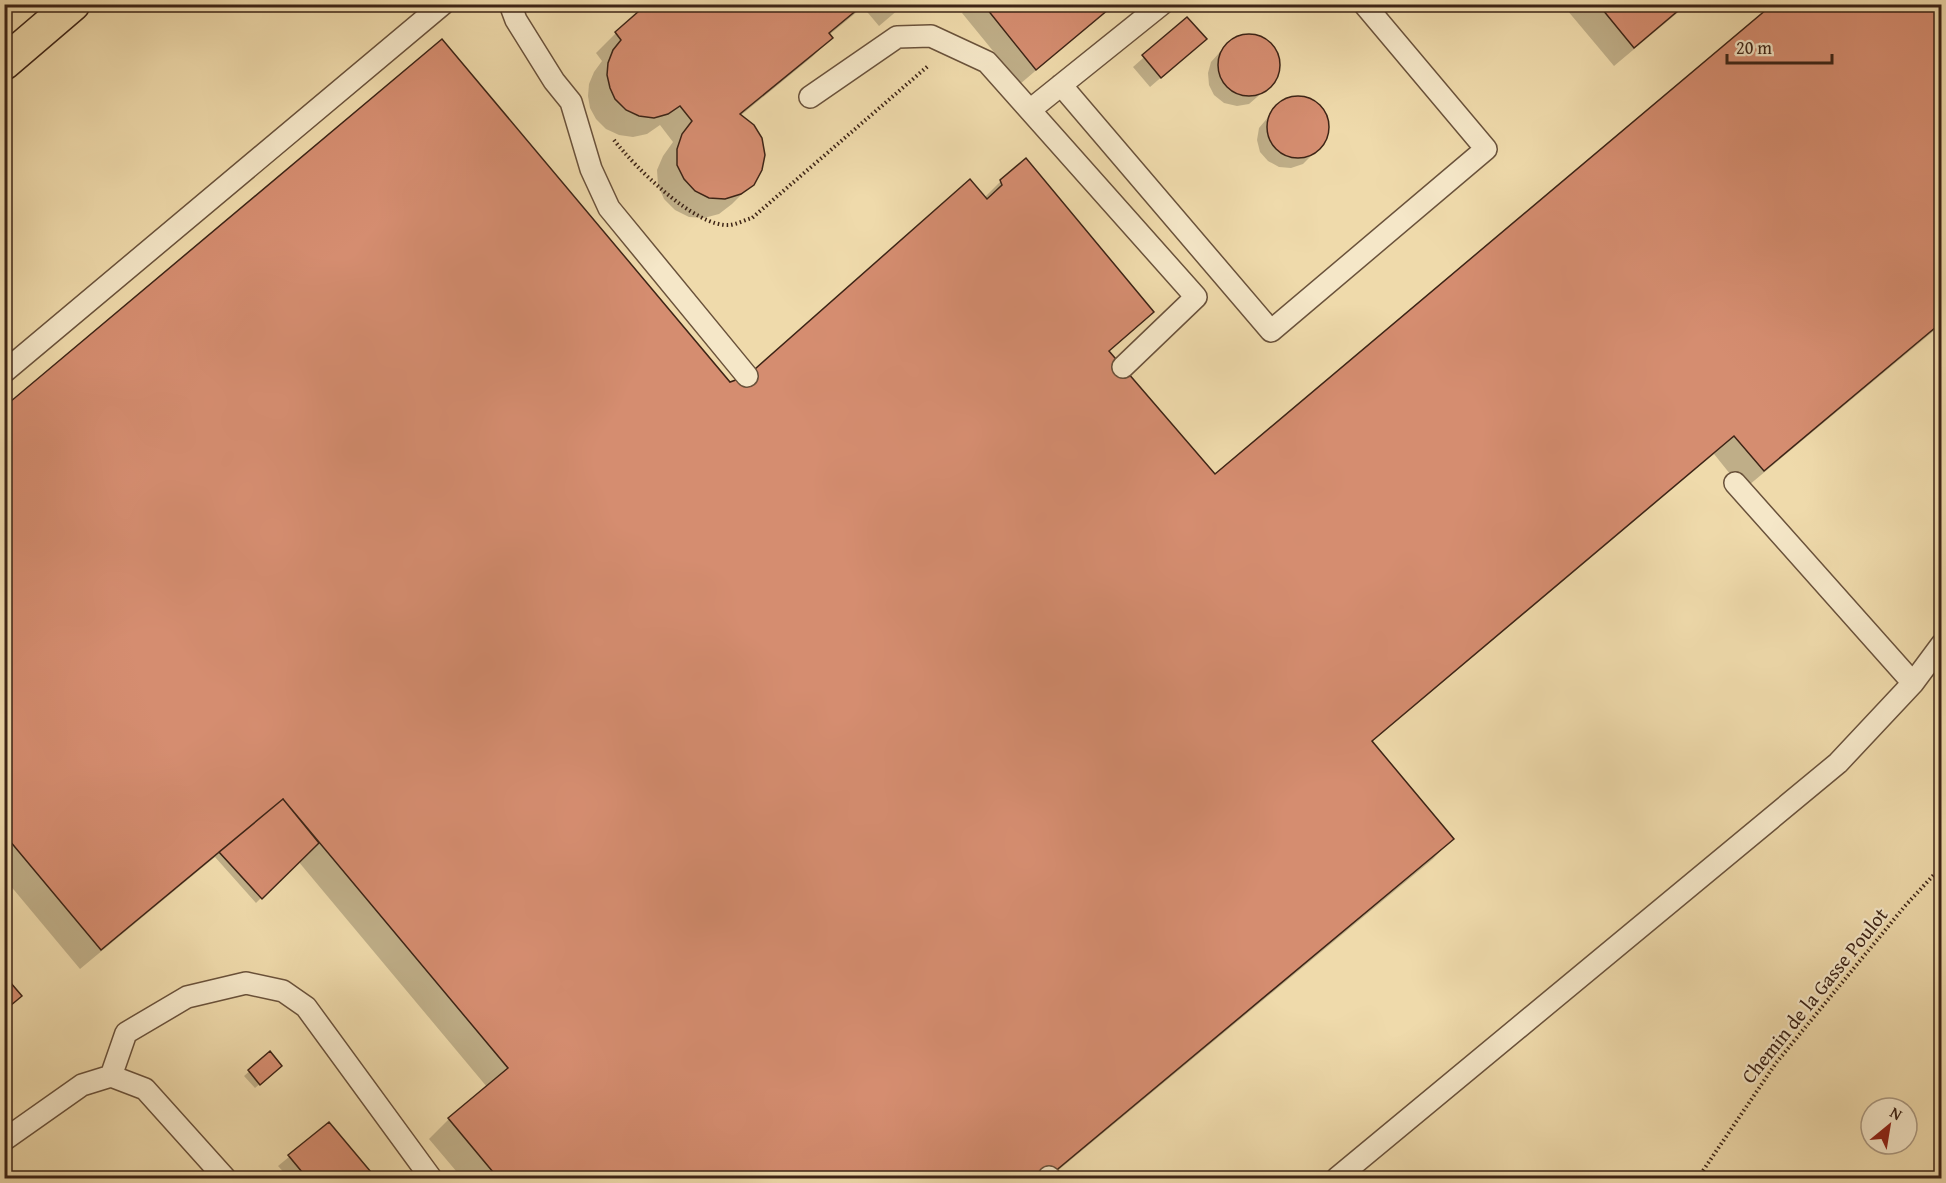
<svg xmlns="http://www.w3.org/2000/svg" width="1946" height="1183" font-family="'Gentium Book Plus',serif">
	<style>
		.shadow { fill: #0003 }
		.building { fill: #d58d70; stroke: #3d2416; stroke-width: 1.5 }
		.lines { fill: none; stroke-linecap: round; stroke-linejoin: round }
		.service-casing { stroke: #6a523b; stroke-width: 24 }
		.primary-casing { stroke: #3d2416; stroke-width: 36 }
		.path { stroke: #3d2416; stroke-width: 4; stroke-dasharray: 1.5 3; stroke-linecap: butt }
		.service { stroke: #f5e7c8; stroke-width: 21 }
		.primary { stroke: #efdaab; stroke-width: 33 }
		.labels { text-anchor: middle; dominant-baseline: central; stroke-width: 4.5; stroke-linejoin: round; paint-order: stroke }
		.street-label { font-size: 20px; fill: #3d2416; stroke: #f5e7c8 }
	</style>
	<rect width="100%" height="100%" fill="#efdaab"/>
	<filter id="stains"><feTurbulence type="fractalNoise" baseFrequency=".00333" numOctaves="4"/><feColorMatrix values="0 0 0 0 .2 0 0 0 0 .09 0 0 0 0 .02 0 0 0 .5 -.17"/></filter>
	<radialGradient id="worn" r=".72"><stop offset=".6" stop-color="#630" stop-opacity="0"/><stop offset="1" stop-color="#630" stop-opacity=".3"/></radialGradient>
	<path class="shadow" d="M650,4H905L879,26L863,7L829,35L831,38L812,57L740,116L752,184L732,204L719,214L704,218L689,217L675,210L664,199L658,185L657,170L663,156L673,142L660,125L647,134L633,137L619,135L606,129L596,119L590,108L588,96L589,84L594,72L602,61L596,53L616,33Z
		M971,4H1114L1020,84L962,13Z
		M1562,4H1688L1614,66Z
		M1942,4V324L1743,490L1714,454L1372,742L1452,839L1433,859L1049,1178H462L429,1139L449,1119L487,1087L298,861L256,903L215,857L80,969L4,878V409L729,384L747,378L984,198L1001,181L1152,312L1108,352L1215,476Z
		M1187,19L1194,49L1150,87L1133,67Z
		M1252,36L1263,39L1274,48L1279,60L1278,73L1271,85L1249,104L1237,106L1224,103L1214,95L1209,85L1208,73L1211,62L1230,41L1241,37Z
		M1291,98H1303L1314,102L1322,110L1327,122V133L1322,145L1303,164L1291,168L1279,167L1268,161L1260,152L1257,140L1259,128L1280,103Z
		M270,1053L275,1071L255,1088L244,1076Z
		M329,1124L374,1178H289L278,1166Z"/>
	<path class="building" d="M647,4H864L829,33L833,38L740,114L754,125L762,138L765,155L762,170L754,185L741,194L725,199L709,198L695,191L684,179L677,165V149L682,134L692,121L680,106L668,114L654,118L639,116L626,110L615,99L610,88L607,75L608,63L613,50L621,40L615,32Z
		M983,4H1115L1036,70Z
		M1598,4H1686L1634,48Z
		M1773,4H1942V322L1764,471L1734,436L1372,741L1454,839L1047,1178H498L448,1118L508,1068L283,799L101,950L4,834V407L442,39L730,382L747,376L970,179L987,199L1002,185L1000,180L1026,158L1154,312L1109,351L1215,474Z
		M1187,17L1207,39L1161,78L1142,55Z
		M1218 65a31 31 0 1 1 62 0a31 31 0 1 1-62 0Z
		M1267 127a31 31 0 1 1 62 0a31 31 0 1 1-62 0Z
		M283,799L319,843L262,899L219,852Z
		M4,975L22,996L4,1011Z
		M270,1051L282,1066L260,1085L248,1070Z
		M329,1122L376,1178H307L288,1155Z"/>
	<g class="lines">
		<defs>
			<path id="service" d="M510,4L516,20L554,81L571,102L591,169L609,208L747,376
				M1061,85L1271,331L1486,149L1364,4
				M810,97L897,37L931,36L987,62L1196,297L1123,367
				M1030,110L1162,4
				M4,372L443,4
				M1735,483L1913,683
				M111,1076L126,1033L187,997L246,983L283,991L306,1007L431,1178
				M4,1140L82,1085L111,1076L145,1089L225,1178
				M1049,1177L1050,1178
				M1337,1178L1838,763L1913,683L1942,644"/>
			<path id="primary" d="M4,63L73,4"/>
		</defs>
		<use href="#service" class="service-casing"/>
		<use href="#primary" class="primary-casing"/>
		<path class="path" d="M614,140C634,166 695,228 730,225C737,224 745,220 752,218L928,66
			M1698,1178L1776,1063L1905,906L1942,866"/>
		<use href="#service" class="service"/>
		<use href="#primary" class="primary"/>
	</g>
	<g class="labels">
		<g class="street-label">
			<text transform="translate(1814 995) rotate(-51)">Chemin de la Gasse Poulot</text>
		</g>
	</g>
	<rect width="1946" height="1183" fill="none" stroke="#efdaab" stroke-width="24"/>
	<rect x="6" y="6" width="1934" height="1171" fill="none" stroke="#3d2416" stroke-width="3"/>
	<rect x="12" y="12" width="1922" height="1159" fill="none" stroke="#3d2416" stroke-width="1.5"/>
	<g transform="translate(1889 1126) rotate(30)"><circle r="28" fill="#f5e7c8" stroke="#ab9981" stroke-width="1.5"/>
	<path d="M0-4.5L10 22L0 15L-10 22Z" fill="#8f2418"/>
	<text y="-9" font-size="16" font-weight="bold" text-anchor="middle" fill="#3d2416">N</text>
	</g>
	<path d="M1727 54v9h105v-9" fill="none" stroke="#3d2416" stroke-width="3"/>
	<text x="1736" y="54" font-size="18" fill="#3d2416" stroke="#f5e7c8" stroke-width="4.5" paint-order="stroke">20 m</text>
	<rect width="100%" height="100%" filter="url(#stains)"/>
	<rect width="100%" height="100%" fill="url(#worn)"/>
</svg>
